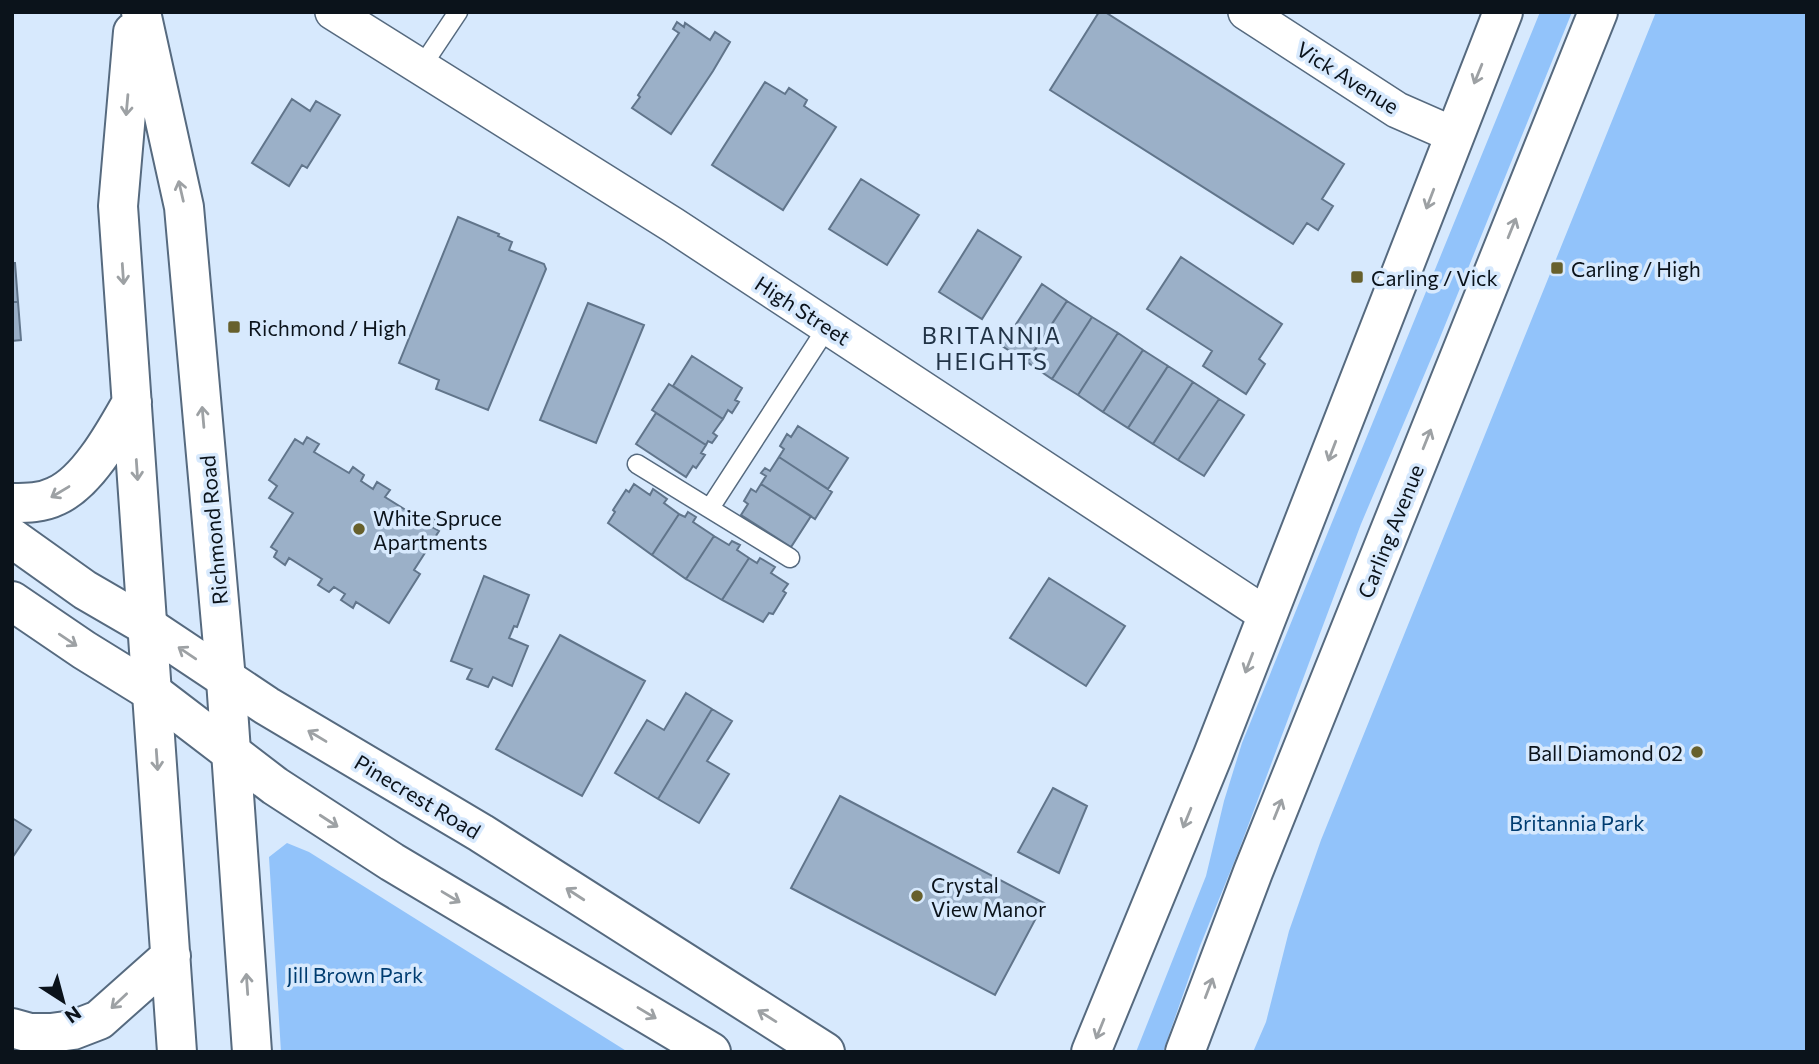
<svg xmlns="http://www.w3.org/2000/svg" width="1819" height="1064" font-family="Commissioner,sans-serif">
	<style>
		.green { fill: #92c3fa }
		.building { fill: #9bb0c8; stroke: #61758b; stroke-width: 2 }
		.lines { fill: none; stroke-linecap: round; stroke-linejoin: round }
		.service-casing { stroke: #566a7f; stroke-width: 21 }
		.minor-casing { stroke: #566a7f; stroke-width: 38 }
		.secondary-casing { stroke: #566a7f; stroke-width: 42 }
		.primary-casing { stroke: #566a7f; stroke-width: 42 }
		.service { stroke: #fff; stroke-width: 18 }
		.minor { stroke: #fff; stroke-width: 35 }
		.secondary { stroke: #fff; stroke-width: 38 }
		.primary { stroke: #fff; stroke-width: 38 }
		.oneway { stroke: #9da1a4 }
		.poi-dot { fill: #67602c; stroke: #d7e9fd; stroke-width: 2.5 }
		.labels { text-anchor: middle; dominant-baseline: central; stroke-width: 7; stroke-linejoin: round; paint-order: stroke }
		.street-label { font-size: 21px; fill: #0b131b; stroke: #d7e9fd }
		.poi-label { font-size: 21px; fill: #0b131b; stroke: #d7e9fd; text-anchor: start }
		.park-label { font-size: 21px; fill: #003d71; stroke: #d7e9fd }
		.neighbourhood-label { font-size: 23px; letter-spacing: 2px; fill: #223447; stroke: #d7e9fd }
	</style>
	<rect width="100%" height="100%" fill="#d7e9fd"/>
	<path class="green" d="M1540,12H1572L1439,340L1361,524L1239,850L1200,946L1163,1052H1136L1206,876L1224,801L1242,743Z
		M1656,12H1807V1052H1253L1266,1022L1289,931L1321,840Z
		M287,843L309,852L628,1052H281L269,857Z"/>
	<path class="building" d="M1099,12H1105L1344,164L1322,199L1333,206L1318,230L1307,223L1293,244L1050,90Z
		M677,22L684,27L685,23L710,40L715,32L730,42L713,71L671,134L632,108L640,97L638,95L679,33L673,29Z
		M765,82L785,94L789,88L807,100L804,106L836,127L783,210L712,165Z
		M292,99L310,111L316,101L340,115L307,168L302,165L289,186L252,163Z
		M861,179L919,215L887,265L829,229Z
		M458,217L499,234L498,236L512,242L509,250L544,264L546,269L488,410L436,389L439,380L399,363Z
		M978,230L1021,257L982,319L939,292Z
		M1181,257L1282,324L1259,359L1265,364L1246,394L1203,366L1212,351L1147,309Z
		M12,263H15L18,302H12Z
		M1042,284L1067,301L1027,362L1002,346Z
		M1067,301L1092,317L1052,379L1027,362Z
		M12,302H18L21,340L12,341Z
		M588,303L644,325L596,443L540,420Z
		M1092,317L1118,333L1078,395L1052,379Z
		M1118,333L1143,350L1103,412L1078,395Z
		M1143,350L1168,366L1128,428L1103,412Z
		M692,356L742,388L735,400L739,402L732,413L728,410L723,419L673,386Z
		M1168,366L1193,382L1153,444L1128,428Z
		M1193,382L1219,399L1178,460L1153,444Z
		M669,384L723,419L713,433L717,436L712,443L708,441L706,445L652,410Z
		M1219,399L1244,415L1204,476L1178,460Z
		M656,413L706,445L701,453L705,455L696,468L693,466L686,477L636,444Z
		M798,426L848,458L828,489L779,457L784,449L780,446L787,434L791,437Z
		M307,437L319,444L314,452L349,473L353,467L364,475L361,481L373,489L377,482L390,490L385,497L420,519L424,513L436,520L432,527L439,531L414,570L420,574L389,623L356,602L353,608L341,600L345,594L334,587L329,592L318,585L322,579L289,558L285,565L274,557L277,551L271,547L293,513L269,498L277,486L269,480L295,439L303,444Z
		M779,457L832,492L815,519L761,484L766,476L761,473L765,468L770,471Z
		M634,484L650,495L653,489L667,499L664,503L679,514L652,555L608,523L615,512L613,510L626,490L629,492Z
		M761,484L811,516L791,547L741,515L748,504L744,501L751,489L756,492Z
		M688,512L696,517L693,522L714,536L686,579L652,555L679,514L685,517Z
		M714,536L729,545L732,541L740,545L737,550L749,558L722,600L686,579Z
		M749,558L757,563L760,558L775,567L771,573L788,584L783,591L786,593L773,614L769,613L763,622L722,600Z
		M484,576L529,595L517,627L514,626L509,638L528,646L512,686L493,677L488,687L467,679L472,669L451,661Z
		M1049,578L1125,626L1086,686L1010,638Z
		M560,635L645,681L582,796L496,749Z
		M686,693L712,709L658,799L615,773L647,720L664,730Z
		M712,709L732,721L707,761L729,774L699,823L658,799Z
		M1053,788L1087,806L1059,873L1018,852Z
		M840,796L1044,903L995,995L791,888Z
		M12,818L31,830L12,858Z"/>
	<g class="lines">
		<defs>
			<path id="service" d="M422,66L458,12
				M637,464L790,558
				M710,508L828,326"/>
			<path id="minor" d="M333,12L673,225L1268,616
				M1246,12L1397,110L1454,135"/>
			<path id="secondary" d="M12,538L85,590L147,626L267,706L481,833L825,1052
				M12,601L84,650L152,692L275,786L392,862L711,1052
				M1091,1052L1213,755L1503,12
				M1185,1052L1253,872L1598,12"/>
			<path id="primary" d="M141,12L184,207L226,680L252,1052
				M133,32L118,206L177,1052
				M12,503C27,503 42,503 56,496C88,482 115,432 132,402
				M12,1028L30,1033H51L73,1030L99,1020L171,956"/>
		</defs>
		<use href="#service" class="service-casing"/>
		<use href="#minor" class="minor-casing"/>
		<use href="#secondary" class="secondary-casing"/>
		<use href="#primary" class="primary-casing"/>
		<use href="#service" class="service"/>
		<use href="#minor" class="minor"/>
		<use href="#secondary" class="secondary"/>
		<use href="#primary" class="primary"/>
	</g>
	<defs><path id="oneway-shaft" d="M-6 0H5M1.5-3L5.5 0L1.5 3" fill="none" stroke-width="1.6" stroke-linecap="round" stroke-linejoin="round" transform="scale(1.75)"/></defs>
	<g class="oneway">
		<use href="#oneway-shaft" transform="translate(1478 74) rotate(112)"/>
		<use href="#oneway-shaft" transform="translate(127 105) rotate(95)"/>
		<use href="#oneway-shaft" transform="translate(181 191) rotate(-103)"/>
		<use href="#oneway-shaft" transform="translate(1430 199) rotate(111)"/>
		<use href="#oneway-shaft" transform="translate(1512 228) rotate(-68)"/>
		<use href="#oneway-shaft" transform="translate(123 274) rotate(86)"/>
		<use href="#oneway-shaft" transform="translate(203 417) rotate(-95)"/>
		<use href="#oneway-shaft" transform="translate(1427 439) rotate(-68)"/>
		<use href="#oneway-shaft" transform="translate(1332 451) rotate(111)"/>
		<use href="#oneway-shaft" transform="translate(137 470) rotate(86)"/>
		<use href="#oneway-shaft" transform="translate(60 492) rotate(149)"/>
		<use href="#oneway-shaft" transform="translate(68 640) rotate(34)"/>
		<use href="#oneway-shaft" transform="translate(187 653) rotate(-146)"/>
		<use href="#oneway-shaft" transform="translate(1249 663) rotate(111)"/>
		<use href="#oneway-shaft" transform="translate(317 736) rotate(-149)"/>
		<use href="#oneway-shaft" transform="translate(157 760) rotate(86)"/>
		<use href="#oneway-shaft" transform="translate(1278 809) rotate(-68)"/>
		<use href="#oneway-shaft" transform="translate(1187 818) rotate(112)"/>
		<use href="#oneway-shaft" transform="translate(329 821) rotate(33)"/>
		<use href="#oneway-shaft" transform="translate(575 894) rotate(-147)"/>
		<use href="#oneway-shaft" transform="translate(451 897) rotate(31)"/>
		<use href="#oneway-shaft" transform="translate(247 984) rotate(-94)"/>
		<use href="#oneway-shaft" transform="translate(1209 988) rotate(-69)"/>
		<use href="#oneway-shaft" transform="translate(119 1001) rotate(137)"/>
		<use href="#oneway-shaft" transform="translate(647 1013) rotate(31)"/>
		<use href="#oneway-shaft" transform="translate(767 1016) rotate(-148)"/>
		<use href="#oneway-shaft" transform="translate(1100 1029) rotate(112)"/>
	</g>
	<g class="poi-dot">
		<rect x="1550" y="261" width="14" height="14" rx="3.5"/>
		<rect x="1350" y="270" width="14" height="14" rx="3.5"/>
		<rect x="227" y="320" width="14" height="14" rx="3.5"/>
		<circle cx="359" cy="529" r="7"/>
		<circle cx="1697" cy="752" r="7"/>
		<circle cx="917" cy="896" r="7"/>
	</g>
	<g class="labels">
		<g class="street-label">
			<text transform="translate(1348 77) rotate(32)">Vick Avenue</text>
			<text transform="translate(803 310) rotate(33)">High Street</text>
			<text transform="translate(213 530) rotate(-95)">Richmond Road</text>
			<text transform="translate(1390 531) rotate(-68)">Carling Avenue</text>
			<text transform="translate(418 796) rotate(31)">Pinecrest Road</text>
		</g>
		<g class="poi-label">
			<text x="1571" y="268">Carling / High</text>
			<text x="1371" y="277">Carling / Vick</text>
			<text x="248" y="327">Richmond / High</text>
			<text x="373" y="517">White Spruce<tspan x="373" dy="24">Apartments</tspan></text>
			<text x="1683" y="752" text-anchor="end">Ball Diamond 02</text>
			<text x="931" y="884">Crystal<tspan x="931" dy="24">View Manor</tspan></text>
		</g>
		<g class="park-label">
			<text x="1577" y="822">Britannia Park</text>
			<text x="355" y="974">Jill Brown Park</text>
		</g>
		<g class="neighbourhood-label">
			<text x="992" y="335">BRITANNIA<tspan x="992" dy="26">HEIGHTS</tspan></text>
		</g>
	</g>
	<rect width="1819" height="1064" fill="none" stroke="#0b131b" stroke-width="28"/>
	<g transform="translate(63 1001) rotate(144)" stroke="#d7e9fd" stroke-width="5" paint-order="stroke">
	<path d="M0-5L12 26L0 18L-12 26Z" fill="#0b131b"/>
	<text y="-10" font-size="19" font-weight="bold" text-anchor="middle" fill="#0b131b">N</text>
	</g>
</svg>
